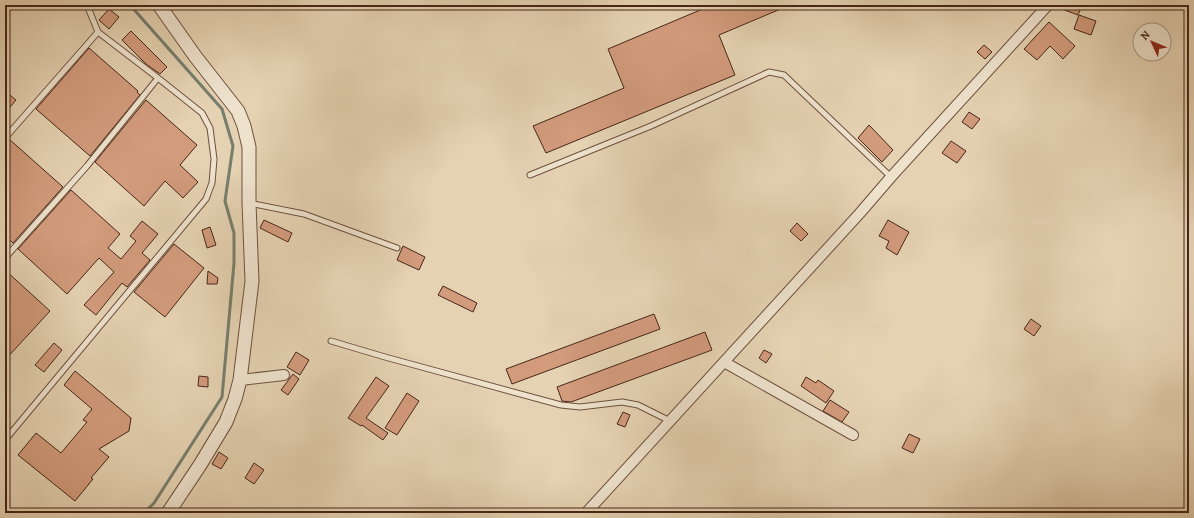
<svg xmlns="http://www.w3.org/2000/svg" width="1194" height="518" font-family="Alegreya,serif">
	<style>
		.lines { fill: none; stroke-linecap: round; stroke-linejoin: round }
		.stream { stroke: #777e6e; stroke-width: 3 }
		.building { fill: #d29b7c; stroke: #462618 }
		.service-casing { stroke: #6e513e; stroke-width: 7 }
		.minor-casing { stroke: #6e513e; stroke-width: 12 }
		.tertiary-casing { stroke: #6e513e; stroke-width: 15 }
		.service { stroke: #eee2cd; stroke-width: 5 }
		.minor { stroke: #eee2cd; stroke-width: 10 }
		.tertiary { stroke: #eee2cd; stroke-width: 13 }
	</style>
	<rect width="100%" height="100%" fill="#e5d2b2"/>
	<filter id="stains"><feTurbulence type="fractalNoise" baseFrequency=".005" numOctaves="4"/><feColorMatrix values="0 0 0 0 .2 0 0 0 0 .09 0 0 0 0 .02 0 0 0 .5 -.17"/></filter>
	<radialGradient id="worn" r=".72"><stop offset=".6" stop-color="#630" stop-opacity="0"/><stop offset="1" stop-color="#630" stop-opacity=".3"/></radialGradient>
	<g class="lines">
		<path class="stream" d="M130,5L222,109L233,146L225,201L234,233V263L222,397L154,503L144,513"/>
	</g>
	<path class="building" d="M712,5H790L719,35L735,75L546,153L533,126L624,88L608,49Z
		M1054,5H1082L1078,15L1054,6Z
		M109,9L119,17L109,29L99,20Z
		M1079,15L1096,21L1091,35L1074,29Z
		M1049,22L1075,46L1063,59L1050,46L1037,60L1024,49Z
		M131,31L167,67L160,74L146,64L122,40Z
		M984,45L992,52L985,59L977,52Z
		M89,48L138,91L137,92L140,95L90,156L36,109Z
		M5,91L16,100L5,113Z
		M146,100L197,145L180,165L198,182L183,198L165,181L144,206L95,162Z
		M969,112L980,119L972,129L962,122Z
		M869,125L893,150L882,162L858,138Z
		M9,139L63,187L13,243L5,236V144Z
		M951,141L966,151L957,163L942,153Z
		M71,190L120,234L108,248L121,259L136,241L130,236L142,221L158,234L142,253L150,260L127,287L122,283L96,315L84,305L114,272L99,258L67,294L18,249Z
		M264,220L292,233L288,242L260,228Z
		M888,220L909,232L897,255L886,248L889,241L879,236Z
		M797,223L808,234L801,241L790,231Z
		M210,227L216,245L207,248L202,230Z
		M174,244L204,268L165,317L134,292Z
		M403,246L425,257L419,270L397,260Z
		M5,270L50,311L5,360Z
		M208,271L218,278L217,284H207Z
		M443,286L477,303L473,312L438,295Z
		M654,314L660,329L512,384L506,369Z
		M1031,319L1041,326L1034,336L1024,329Z
		M705,332L712,350L571,402L562,401L557,387Z
		M54,343L62,350L44,372L35,365Z
		M764,350L772,354L766,363L759,358Z
		M296,352L309,360L300,375L287,367Z
		M75,371L131,418L129,431L99,449L109,457L91,478L93,479L75,501L18,455L36,433L61,453L87,422L83,420L92,409L64,385Z
		M293,374L299,379L288,395L281,390Z
		M199,376L208,377V387L198,386Z
		M376,377L389,386L366,418L388,433L383,440L362,425L361,426L348,418Z
		M806,377L816,383L818,380L834,391L826,403L801,386Z
		M407,393L419,401L397,435L385,428Z
		M830,400L849,412L842,422L823,411Z
		M623,412L630,415L625,427L617,424Z
		M909,434L920,439L913,453L902,448Z
		M219,452L228,458L221,469L212,464Z
		M254,463L264,470L254,484L245,478Z"/>
	<g class="lines">
		<defs>
			<path id="service" d="M5,138L98,32
				M530,175L651,126L769,72L784,75L891,177
				M249,203L304,214L397,248
				M5,258L87,166L158,78
				M331,341L385,357L561,405L580,407L622,402L638,405L670,421
				M5,440L206,199L212,183L214,159L210,128L202,113L158,78L98,32L87,5"/>
			<path id="minor" d="M724,362L853,435
				M240,380L284,375
				M586,513L860,213L891,177L1048,5"/>
			<path id="tertiary" d="M159,5L195,56L238,111L244,126L249,147V203L252,281L240,380L235,399L226,422L200,465L168,513"/>
		</defs>
		<use href="#service" class="service-casing"/>
		<use href="#minor" class="minor-casing"/>
		<use href="#tertiary" class="tertiary-casing"/>
		<use href="#service" class="service"/>
		<use href="#minor" class="minor"/>
		<use href="#tertiary" class="tertiary"/>
	</g>
	<rect width="1194" height="518" fill="none" stroke="#e5d2b2" stroke-width="20"/>
	<rect x="6" y="6" width="1182" height="506" fill="none" stroke="#462618" stroke-width="2"/>
	<rect x="10" y="10" width="1174" height="498" fill="none" stroke="#462618"/>
	<g transform="translate(1152 42) rotate(314)"><circle r="19" fill="#eee2cd" stroke="#ab9785"/>
	<path d="M0-3L7 15L0 10L-7 15Z" fill="#8f2418"/>
	<text y="-6" font-size="11" font-weight="bold" text-anchor="middle" fill="#462618">N</text>
	</g>
	<rect width="100%" height="100%" filter="url(#stains)"/>
	<rect width="100%" height="100%" fill="url(#worn)"/>
</svg>
